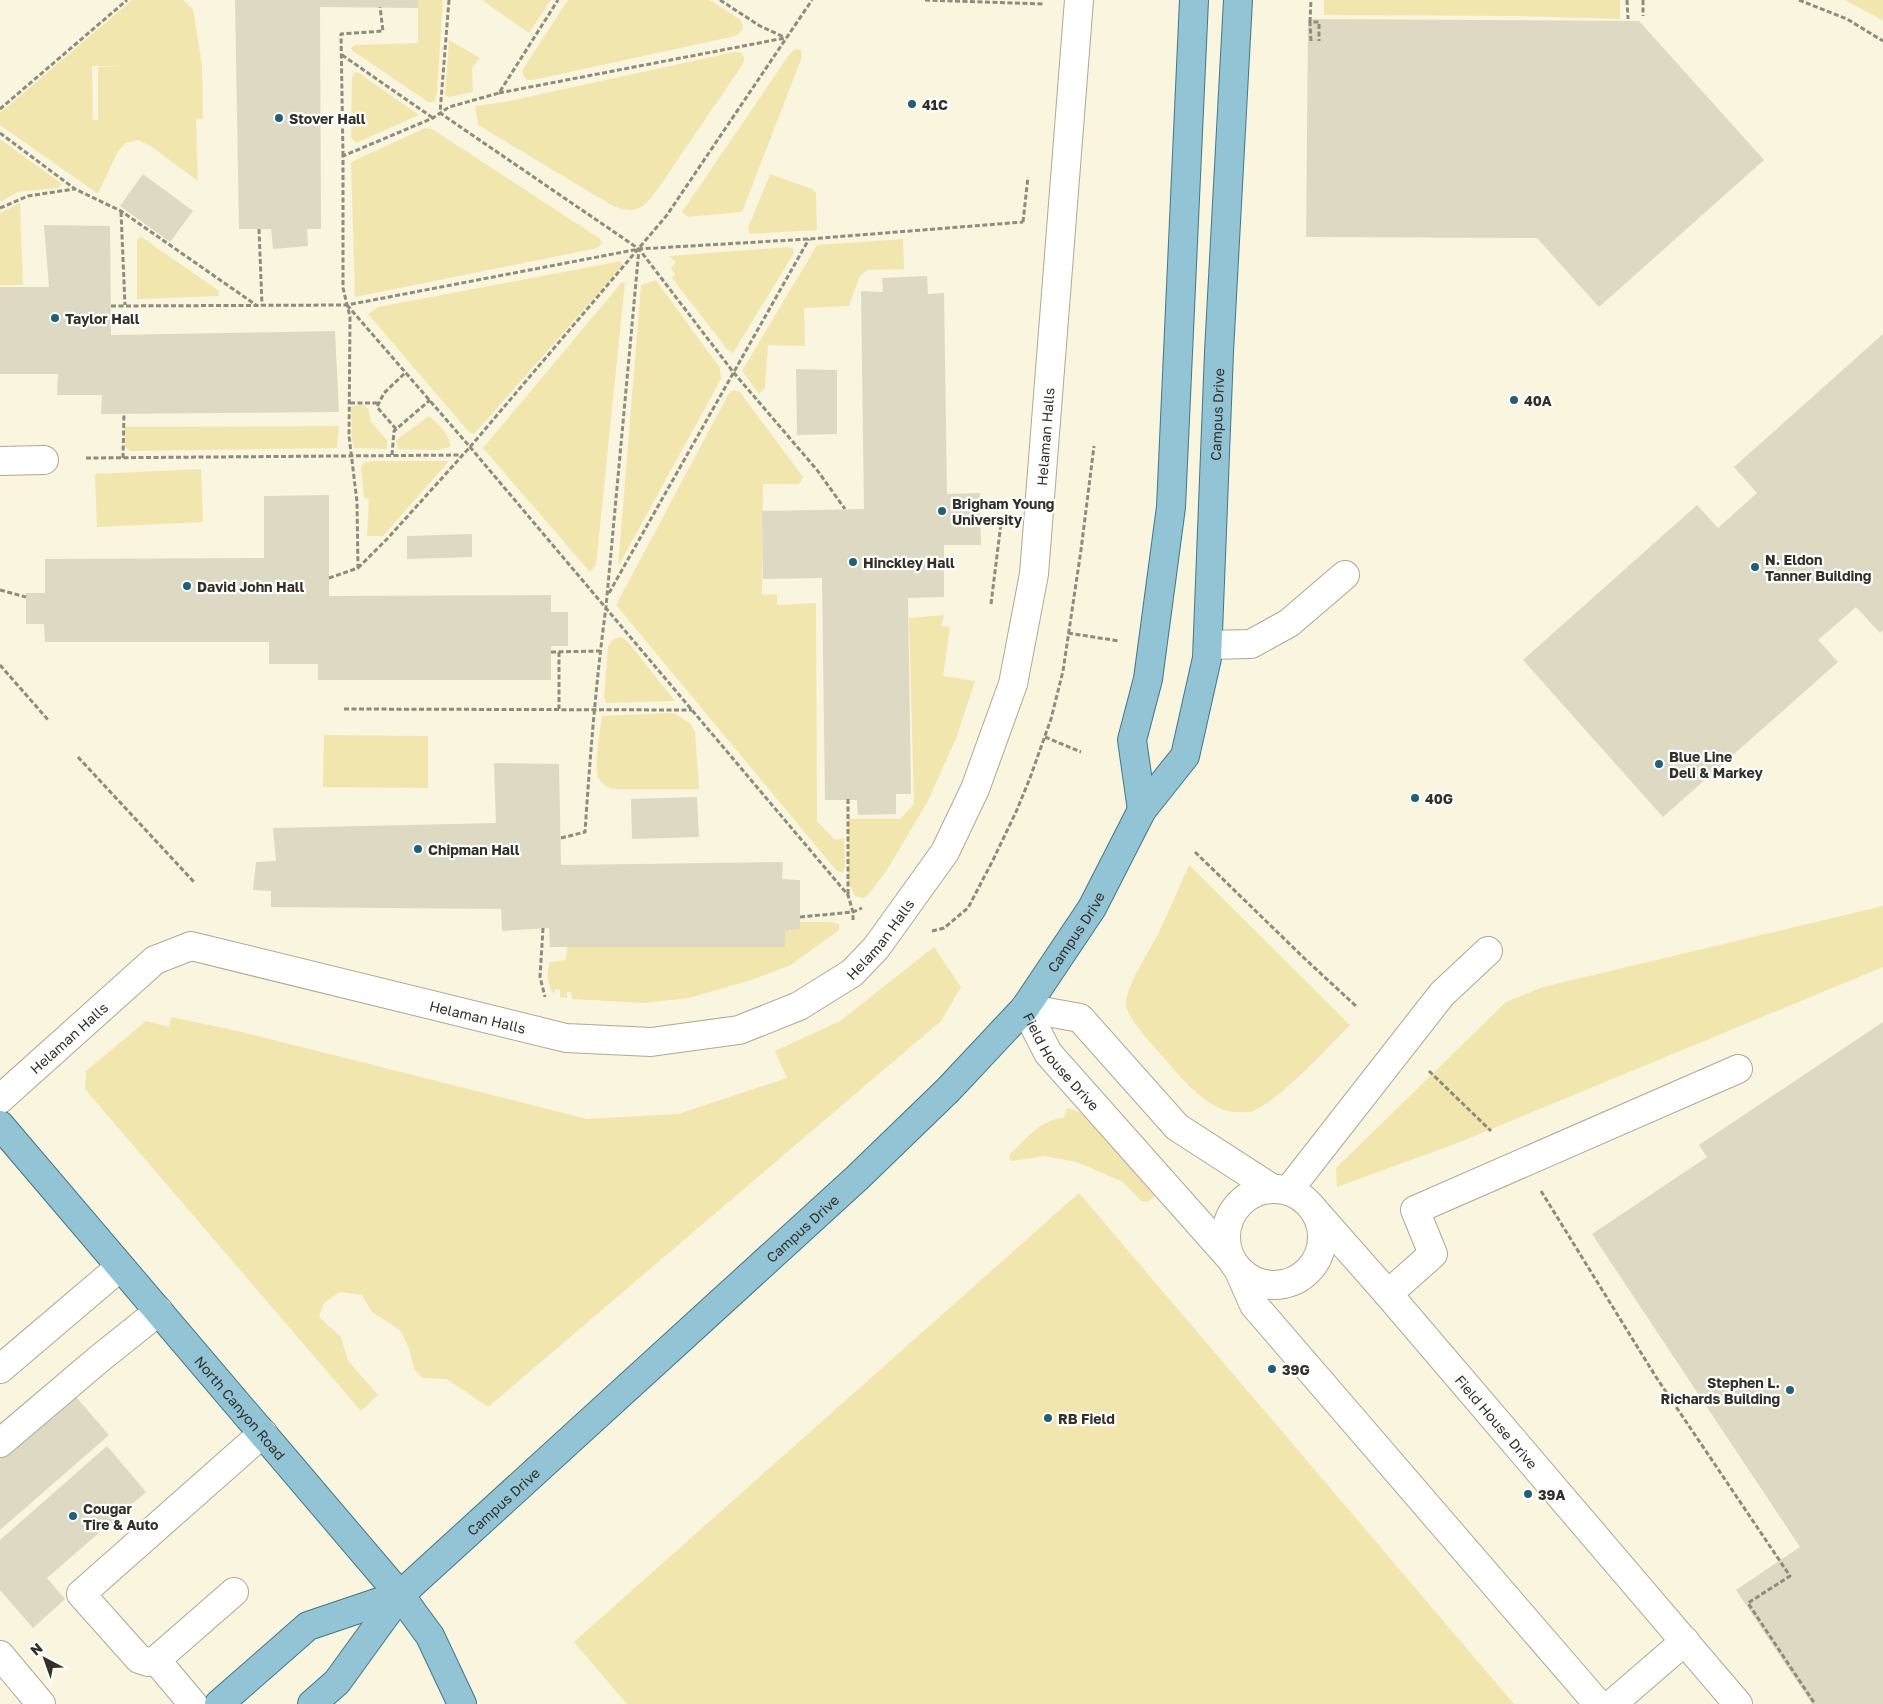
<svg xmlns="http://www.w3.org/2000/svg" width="1883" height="1704" font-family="'Golos Text',sans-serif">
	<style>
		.green { fill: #f2e6af; fill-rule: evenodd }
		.building { fill: #ded9c3 }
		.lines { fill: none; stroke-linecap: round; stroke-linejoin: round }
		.minor-casing { stroke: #aea994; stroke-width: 30 }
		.major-casing { stroke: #417787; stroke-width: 30 }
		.path { stroke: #8f8b7d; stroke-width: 3; stroke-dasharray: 5 2.5; stroke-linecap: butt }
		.minor { stroke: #fff; stroke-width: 28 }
		.major { stroke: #92c4d6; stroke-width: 28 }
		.poi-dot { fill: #206076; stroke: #fff; stroke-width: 2 }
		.labels { text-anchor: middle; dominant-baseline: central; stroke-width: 4.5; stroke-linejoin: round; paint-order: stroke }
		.poi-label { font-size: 14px; font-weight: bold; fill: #323028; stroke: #fff; text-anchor: start }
		.street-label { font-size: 14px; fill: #323028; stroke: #fff }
	</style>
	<rect width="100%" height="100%" fill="#faf5df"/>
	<path class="green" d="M132,0H183L193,9L202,65L203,119H196L198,181L152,147L138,140L126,143L118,151L98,194L0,125V113ZM92,66H123L98,67V120H93Z
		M418,0H443L437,93L434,102H428L353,51L351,48L355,45L418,43Z
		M482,0H551L529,33Z
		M568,0H710L739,19L742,22L743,29L739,34L731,37L533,80H527L523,75V69Z
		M1324,0H1620V19L1518,16L1324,15Z
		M1845,0H1883V21L1882,20Z
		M449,40L480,58L472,68L473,92L449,97L445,95Z
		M796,49L801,50L802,57L742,212L688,217L682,212L791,52Z
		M734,52H741L744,58L743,64L657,190C643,209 636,215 613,206L478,125L475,106L504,102Z
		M354,72L359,73L419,115L356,143L351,137L352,78Z
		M425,128L432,129L599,238L602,243L598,248L355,297L351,162Z
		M0,139L62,184L58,188L18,192L0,202Z
		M770,174L812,189L816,193L817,230L750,234L748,228Z
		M20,203L23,285H0V213Z
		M139,237L143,238L219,291L218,296L137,299V241Z
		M903,239L904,269L867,270L860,276L849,306L804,308L805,346L768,345L765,388L759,394L742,371L817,245Z
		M788,247L793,249L794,253L733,353L727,349L672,278L675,274L671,268L676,262L669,256Z
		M621,261L623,265L474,434L469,432L368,314L378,307Z
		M656,280L720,368L721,379L618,567L641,285Z
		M622,282L625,283L596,565L590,572L483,448Z
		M733,390L740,392L803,477L799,484H763L762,595L777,594V605L816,603L817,821L835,840L844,838L845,867L843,873L836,870L616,605L729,393Z
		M364,405L369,410L371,422L387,440V449L354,448L352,440L351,406Z
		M429,416C438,425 451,434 450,447L439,450L398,449L396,440Z
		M339,426L337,448L130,451L125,446L124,427Z
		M371,461H449L383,536H367L369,499L364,498L361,468L363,463Z
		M201,469L203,522L97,527L95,474Z
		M944,615L941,626L950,627L943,676L975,681L957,736L928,801L887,870L868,895L863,898L855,896L848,881V819H900L914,804L909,618Z
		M621,637L627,641L675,701L606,703L604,697L608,647L613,639Z
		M674,713L690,723L695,732L699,789H613C606,787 601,784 598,777C594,764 600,731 602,716Z
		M324,735L428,736V788L323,787Z
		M1189,865L1350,1025C1328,1047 1278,1103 1250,1112C1245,1113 1230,1112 1224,1110C1200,1101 1180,1077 1164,1058C1155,1048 1125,1016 1126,1003C1127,984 1149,952 1158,934C1169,911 1179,888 1189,865Z
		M1883,906V967L1460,1142L1337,1187L1336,1168L1506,1002L1543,987Z
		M800,922H830L839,924V930L791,965L751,980L689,998L643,1003L572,999L571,992H567V998L560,997V990L555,989L554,994C547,984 546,974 550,962L566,960L567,947H785V931L799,929Z
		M934,947L961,987L941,1021L488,1407L447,1379L423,1378L414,1369L409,1348L400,1330L372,1312L362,1295L340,1292L324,1303L319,1317L341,1337L348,1361L378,1395L361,1411L85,1089L86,1071L146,1021L169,1027L171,1017L242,1032L587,1119L678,1114L787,1078L775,1051L840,1021Z
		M1067,1108L1081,1113L1095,1126L1155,1196L1148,1202L1141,1201L1123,1182L1077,1162L1044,1156L1012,1161L1009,1159L1010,1154C1025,1140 1041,1119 1064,1118Z
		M1079,1193L1514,1704H627L574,1642Z"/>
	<path class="building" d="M235,0H418V8L320,7L321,229H307L308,246L273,249L271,229H239Z
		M1308,19L1639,21L1764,160L1599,307L1537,238L1306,237Z
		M143,174L193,211L170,242L120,206Z
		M44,225L110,226L111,335L335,331L339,412L101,414L102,395H57L58,374H0V287H49Z
		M927,276L928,294L944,293L947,494L980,493L981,545H944V597L908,598L911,794H896V814L858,815L857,800H825L822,578L763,579L762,511L864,509L861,291L883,292L882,278Z
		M1883,334V630L1880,633L1856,607L1818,640L1838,662L1663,817L1523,660L1697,505L1718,528L1757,493L1734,467Z
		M796,369L837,370V434L797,435Z
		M329,495V596L551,595V612H568V646H551V680H318V664H269V642H45L44,624H26V593H45V559L264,558V496Z
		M472,534V557L407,559V536Z
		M494,763L559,764L561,865L783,862L782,879L800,880V929L785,931V947H550L549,928L502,931L501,909L271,907V891L253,890L256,862L276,861L273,828L496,823Z
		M697,797L699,837L632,839L631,799Z
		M1883,1022V1704H1812L1736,1590L1800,1547L1592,1234L1707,1157L1699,1145Z
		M69,1389L109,1435L0,1530V1449Z
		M107,1446L146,1492L47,1578L65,1599L33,1628L0,1590V1540Z"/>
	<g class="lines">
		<defs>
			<g id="minor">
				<path d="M0,461L44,460"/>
				<path d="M1208,645L1251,644L1289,623L1345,575"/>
				<path id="s1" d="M1025,1008L1048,1053L1230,1258"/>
				<path d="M1025,1008L1080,1018L1177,1127L1273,1189"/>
				<path id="s2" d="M0,1099L155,960L191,946L566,1038L651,1042L739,1030L799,1006L852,973L876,948L945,852L975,789L1013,684L1034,574L1079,0"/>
				<circle cx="1274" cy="1237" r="48"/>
				<path d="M1288,1191L1442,994L1488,951"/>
				<path id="s3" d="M1313,1209L1388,1294L1738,1704"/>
				<path d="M1239,1271L1254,1305L1598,1704"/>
				<path d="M1388,1294L1433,1254L1415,1210L1738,1069"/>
				<path d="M0,1369L120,1267"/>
				<path d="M0,1443L99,1359L159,1311"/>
				<path d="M0,1655L41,1704"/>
				<path d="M156,1660L148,1662L139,1659L81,1594L263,1433"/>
				<path d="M193,1704L156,1660L234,1592"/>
				<path d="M1612,1704L1685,1641"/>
			</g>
			<g id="major">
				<path d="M1142,810L1132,740L1148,679L1171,507L1194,0"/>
				<path id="s4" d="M0,1125L400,1595L430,1636L462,1704"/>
				<path d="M219,1704L308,1626L400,1595"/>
				<path id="s5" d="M312,1704L337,1682L400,1595L857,1178L948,1090L1025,1008L1092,908L1142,810L1185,756L1207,658L1219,352L1238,0"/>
			</g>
		</defs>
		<use href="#minor" class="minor-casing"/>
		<use href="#major" class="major-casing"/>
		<path class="path" d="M449,0L440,113L639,249L734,373L817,470L845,509
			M720,0L760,26L784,37
			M925,0L1044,4
			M1627,0L1628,19
			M1643,0V16
			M1799,0L1847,19L1883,41
			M1310,22L1311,0
			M1311,41L1310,22H1319V41
			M342,55L433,118
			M499,93L785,38
			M0,109L127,0
			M0,133L75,189L121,211L256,305
			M343,156L341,34L383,31L380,7
			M0,208L28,196L74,189
			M121,212L125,305
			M1023,222L1028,177
			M259,229L262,305
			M347,305L470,447L848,895L853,912V920
			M111,306L347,305L639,249L809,239L1023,222
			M350,403H379
			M396,429L377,407L384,393L406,372
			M392,455L394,431L430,400
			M86,458L463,455
			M123,458L124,413
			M981,522L1002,520V517
			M358,568L388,538L470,447L667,215L812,0
			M329,578L358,568L357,502L349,436L350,317L343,288V156L433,118L449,107L499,93L558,0
			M0,590L26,597
			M609,593L809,239
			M991,604L1001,523
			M1068,633L1119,641
			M551,652L600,651
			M559,652V709
			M0,665L49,721
			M344,709L692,710
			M1045,737L1081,752
			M78,757L194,882
			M561,838L585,832C590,757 596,681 606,607L639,249
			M1195,852L1304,958L1357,1007
			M848,894V799
			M800,917L853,912L862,908
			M543,928L540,977L545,997
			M932,931L944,928L968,908L993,860L1016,812L1030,778L1051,719L1063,671L1081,550L1094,446
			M1429,1071L1491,1131
			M1541,1191L1656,1377L1790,1576L1748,1603L1815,1704"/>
		<use href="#minor" class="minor"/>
		<use href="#major" class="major"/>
	</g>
	<g class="poi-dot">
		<circle cx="912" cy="104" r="5"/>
		<circle cx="279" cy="118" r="5"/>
		<circle cx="55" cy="318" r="5"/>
		<circle cx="1514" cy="400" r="5"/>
		<circle cx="942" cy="511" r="5"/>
		<circle cx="853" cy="562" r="5"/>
		<circle cx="1755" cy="567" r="5"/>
		<circle cx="187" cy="586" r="5"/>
		<circle cx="1659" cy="764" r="5"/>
		<circle cx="1415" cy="798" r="5"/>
		<circle cx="418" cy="849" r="5"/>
		<circle cx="1272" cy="1369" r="5"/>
		<circle cx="1790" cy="1390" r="5"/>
		<circle cx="1048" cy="1418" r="5"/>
		<circle cx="1528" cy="1494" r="5"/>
		<circle cx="73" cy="1516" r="5"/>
	</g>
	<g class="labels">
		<g class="poi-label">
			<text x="922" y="104">41C</text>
			<text x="289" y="118">Stover Hall</text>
			<text x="65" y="318">Taylor Hall</text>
			<text x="1524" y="400">40A</text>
			<text x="952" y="503">Brigham Young<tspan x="952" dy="16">University</tspan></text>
			<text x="1765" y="559">N. Eldon<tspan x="1765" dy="16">Tanner Building</tspan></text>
			<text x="863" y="562">Hinckley Hall</text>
			<text x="197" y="586">David John Hall</text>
			<text x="1669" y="756">Blue Line<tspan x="1669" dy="16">Deli &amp; Markey</tspan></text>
			<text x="1425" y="798">40G</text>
			<text x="428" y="849">Chipman Hall</text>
			<text x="1282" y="1369">39G</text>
			<text x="1780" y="1382" text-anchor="end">Stephen L.<tspan x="1780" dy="16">Richards Building</tspan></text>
			<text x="1058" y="1418">RB Field</text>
			<text x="1538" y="1494">39A</text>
			<text x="83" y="1508">Cougar<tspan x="83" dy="16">Tire &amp; Auto</tspan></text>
		</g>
		<g class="street-label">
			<text stroke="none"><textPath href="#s5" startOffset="1642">Campus Drive</textPath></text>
			<text stroke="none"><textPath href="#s2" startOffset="1518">Helaman Halls</textPath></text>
			<text stroke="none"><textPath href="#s5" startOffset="1090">Campus Drive</textPath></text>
			<text stroke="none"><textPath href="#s2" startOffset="978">Helaman Halls</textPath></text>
			<text stroke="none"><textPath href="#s2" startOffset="542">Helaman Halls</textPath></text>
			<text stroke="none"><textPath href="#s2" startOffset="92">Helaman Halls</textPath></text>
			<text stroke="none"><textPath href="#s1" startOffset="65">Field House Drive</textPath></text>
			<text stroke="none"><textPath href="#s5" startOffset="685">Campus Drive</textPath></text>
			<text stroke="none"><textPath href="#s4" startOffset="371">North Canyon Road</textPath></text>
			<text stroke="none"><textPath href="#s3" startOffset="281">Field House Drive</textPath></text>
			<text stroke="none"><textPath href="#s5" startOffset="280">Campus Drive</textPath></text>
		</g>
	</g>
	<g transform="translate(45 1659) rotate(319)" stroke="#ffffff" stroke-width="4" paint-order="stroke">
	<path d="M0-4L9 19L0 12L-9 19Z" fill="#323028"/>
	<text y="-8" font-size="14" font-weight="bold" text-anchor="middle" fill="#323028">N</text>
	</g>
</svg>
